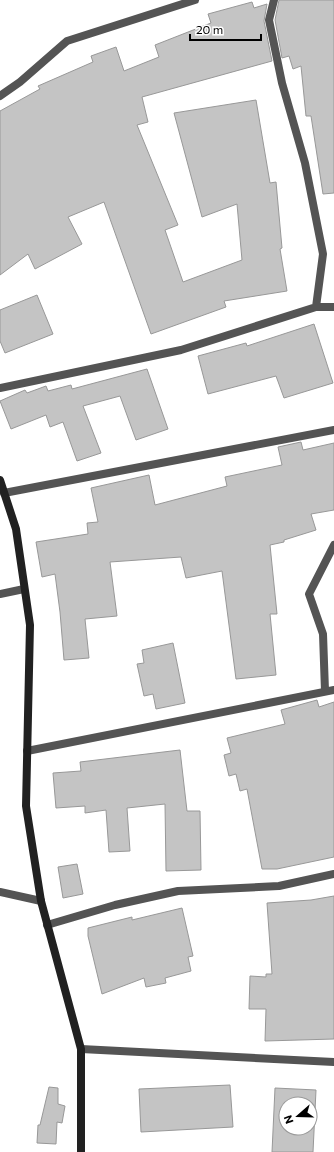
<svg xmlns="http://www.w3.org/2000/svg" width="334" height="1152" font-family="Commissioner,sans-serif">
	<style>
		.building { fill: #c4c4c4; stroke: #989898; fill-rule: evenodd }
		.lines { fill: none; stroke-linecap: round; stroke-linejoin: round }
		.street { stroke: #545454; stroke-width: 8 }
		.secondary { stroke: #212121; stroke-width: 8 }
	</style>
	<rect width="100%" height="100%" fill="#fff"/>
	<path class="building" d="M279,0H334V193L323,194L311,116H306L301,66L293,69L289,56L282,58L275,20Z
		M252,2L254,8L267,4L264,21L272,61L142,97L148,122L137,125L178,225L165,230L183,282L242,260L237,204L202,217L174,113L256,100L270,183L276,182L282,248L280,249L287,291L224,301L226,307L151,334L104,202L68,217L82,244L35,269L28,254L0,275V111L40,89L38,86L93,62L91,56L116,47L124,71L159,57L155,45L211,23L208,14Z
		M37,295L53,334L5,353L0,341V310Z
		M314,324L333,383L284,398L276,376L208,394L198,356L246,343L247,346Z
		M147,369L168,429L136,440L120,396L83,406L101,453L77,461L63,422L50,427L46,415L11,429L0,401L25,390L27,393L46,386L48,391L71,385L72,389Z
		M301,442L303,450L334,443V510L311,514L316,530L284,540V542L270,545L277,614H270L276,675L236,679L222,571L186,578L181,557L110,562L117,616L85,619L89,658L64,660L60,612L55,574L42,577L36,542L88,534L87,523L98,522L91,488L149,475L155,505L227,486L225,477L282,465L278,447Z
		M173,643L185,703L156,709L153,694L144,696L137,664L144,663L142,650Z
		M317,700L319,707L334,702V857L277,869H262L247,789L240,791L236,774L229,776L224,755L231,753L227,738L285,724L281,710Z
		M180,750L187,811H200L201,870L166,871L165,804L127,808L130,851L109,852L106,810L85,813V806L56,808L53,773L81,771L80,762Z
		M77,864L83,894L63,898L58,867Z
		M334,896V1039L265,1041L266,1009H249L250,976L266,977V974H272L267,903L311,900Z
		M182,908L193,956L188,957L191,971L165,978L166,983L146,987L144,978L102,994L88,936V928L132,917V920Z
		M230,1085L233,1127L141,1132L139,1089Z
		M49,1087L58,1088V1104L65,1106L62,1123L57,1122L56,1144L37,1143L38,1125H40Z
		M275,1088L316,1090L313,1152H272ZM286,1104H310V1128H286Z"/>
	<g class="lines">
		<path class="street" d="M274,0L269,20L282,83L305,163L323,254L316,307
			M0,96L20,82L67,41L195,0
			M0,388L181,350L316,307H334
			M4,493L334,430
			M0,594L24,589
			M325,691L323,634L309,594L334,545
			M27,751L334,690
			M0,892L41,901
			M47,925L115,905L178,891L279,886L334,874
			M81,1049L334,1062"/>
		<path class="secondary" d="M0,480L16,529L30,625L26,806L41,901L81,1049V1152"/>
	</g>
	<g transform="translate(298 1116) rotate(250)"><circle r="19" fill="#ffffff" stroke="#999999"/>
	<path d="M0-3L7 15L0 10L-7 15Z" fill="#000000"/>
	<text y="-6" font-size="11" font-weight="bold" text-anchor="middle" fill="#000000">N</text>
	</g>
	<path d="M190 34v6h71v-6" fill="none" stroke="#000000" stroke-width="2"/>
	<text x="196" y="34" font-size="12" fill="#000000" stroke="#ffffff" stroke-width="3" paint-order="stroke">20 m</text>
</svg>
